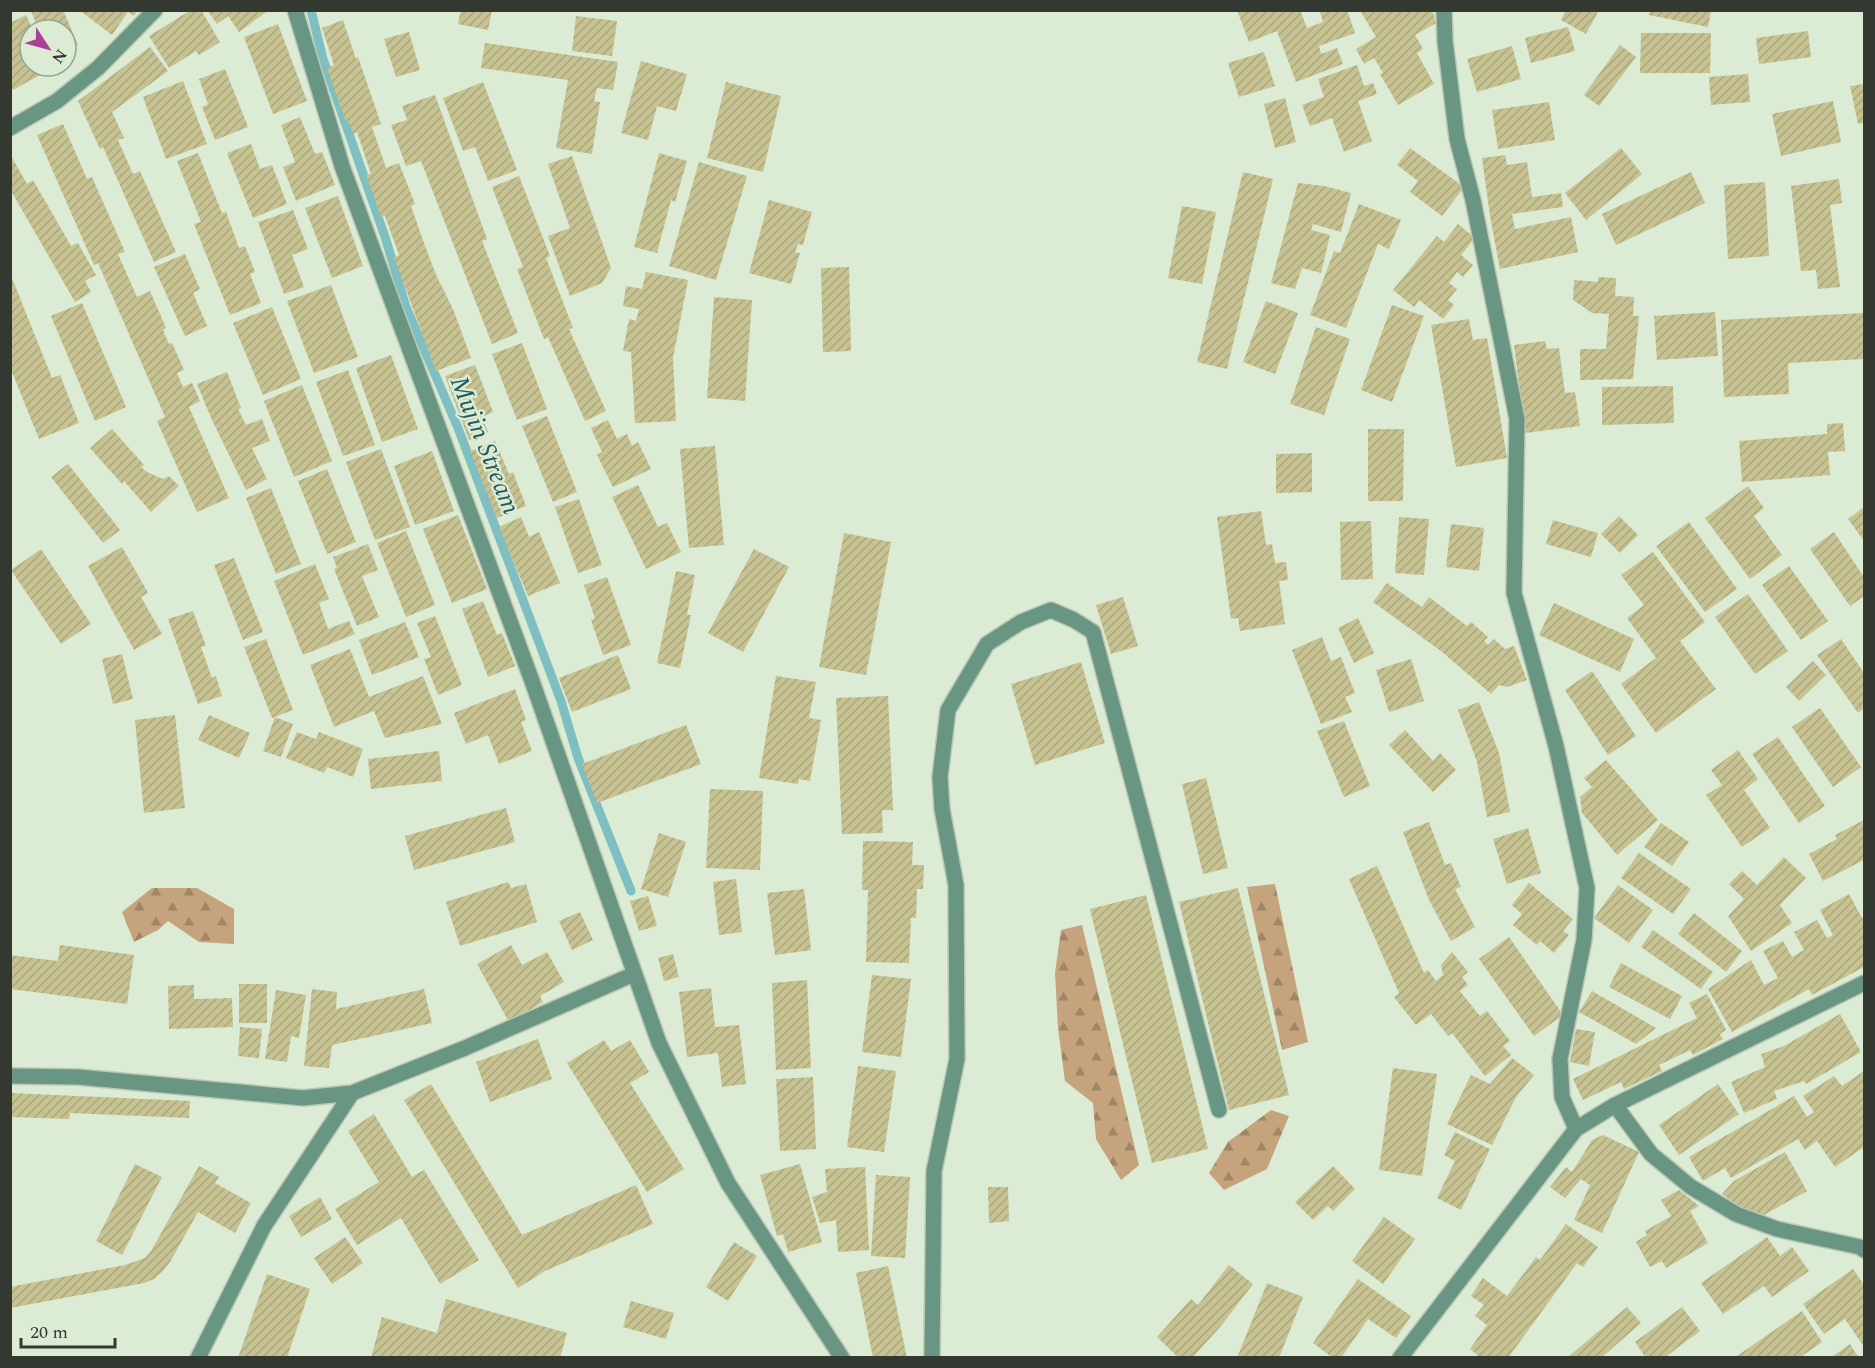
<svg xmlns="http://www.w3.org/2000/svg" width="1875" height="1368" font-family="Spectral,serif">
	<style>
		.forest { fill: url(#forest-firs) }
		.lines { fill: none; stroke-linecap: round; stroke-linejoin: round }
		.stream { stroke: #7fbfc1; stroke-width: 9 }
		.building { fill: url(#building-hatch) }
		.minor-casing { stroke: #b9c7b3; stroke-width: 18 }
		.minor { stroke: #699683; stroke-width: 15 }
		.labels { text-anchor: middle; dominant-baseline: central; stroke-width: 5; stroke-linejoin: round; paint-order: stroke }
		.water-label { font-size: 26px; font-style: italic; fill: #235a5c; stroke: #dbebd4 }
	</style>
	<defs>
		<pattern id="forest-firs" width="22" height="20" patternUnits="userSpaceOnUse" patternTransform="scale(1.5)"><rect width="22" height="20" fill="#c4a37d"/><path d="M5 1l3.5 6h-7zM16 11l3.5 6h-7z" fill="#a08667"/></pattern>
		<pattern id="building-hatch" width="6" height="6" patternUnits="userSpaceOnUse" patternTransform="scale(1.5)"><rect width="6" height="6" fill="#c7c292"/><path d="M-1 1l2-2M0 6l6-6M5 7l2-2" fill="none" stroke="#aba77e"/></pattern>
	</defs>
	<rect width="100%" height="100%" fill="#dbebd4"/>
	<path class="forest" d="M1275,884L1308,1042L1282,1050L1247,887Z
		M152,888H197L234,909V944L199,942L168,921L158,930L134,942L122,912Z
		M1082,925L1139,1165L1121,1180L1096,1139L1093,1103L1065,1081L1058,1028L1055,973L1061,930Z
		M1271,1110L1289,1116L1267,1169L1224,1190L1209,1173L1228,1142Z"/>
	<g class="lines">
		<path class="stream" d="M311,10L323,59L386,240L406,307L458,428L561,701L578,758L631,891"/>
	</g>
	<path class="building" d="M63,10L78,45L66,50V30H39L31,11Z
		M79,10H138L134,16L128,12L112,35Z
		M191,10H201L220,42L199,55L196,51L169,68L149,36Z
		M207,10H269L239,32L228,16L217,24Z
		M461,10H492L488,30L458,24Z
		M1237,10H1300L1307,28L1323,22L1320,12L1325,10H1347L1355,33L1319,46L1321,54L1337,48L1343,64L1296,82L1277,31L1249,42Z
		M1364,10H1432L1436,23L1415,35L1423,49L1417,53L1434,84L1398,105L1380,74L1383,73L1374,58L1364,64L1356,49L1376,37L1361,12Z
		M1566,10H1599L1586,34L1561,20Z
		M1650,10H1711L1708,27L1649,15Z
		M26,15L33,30H30V66H47L49,70L13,90L10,86V23Z
		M576,16L617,21L612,56L572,51Z
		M343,20L356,59L358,57L381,124L372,127L386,168L399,163L415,204L411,206L425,246L437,277L453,309L471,358L436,371L394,257L399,255L385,216L381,217L366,175L371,174L357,132L353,134L348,121L346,122L327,68L334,65L322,28Z
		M278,24L307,101L273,114L244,37Z
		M1568,27L1575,51L1531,63L1525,38Z
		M1808,31L1811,57L1759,64L1756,38Z
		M409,32L420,70L396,77L384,39Z
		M1641,33H1711L1710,73H1640Z
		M485,43L618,62L613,90L597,88L594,101L600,102L592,154L556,148L568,80L481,68Z
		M1620,45L1636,57L1599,106L1584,95Z
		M1512,46L1521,79L1477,92L1467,59Z
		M150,47L168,71L112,112L124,138L118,140L133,174L140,171L176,252L154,262L103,147L100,149L78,101Z
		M1264,52L1275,86L1239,97L1228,63Z
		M641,61L687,74L676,111L657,106L648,140L621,133Z
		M1357,65L1364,86L1373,83L1377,94L1358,101L1372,141L1344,152L1332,118L1310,126L1302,105L1324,97L1318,79Z
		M225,69L248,127L215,140L202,107L208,104L199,79Z
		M1748,74L1750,102L1711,105L1709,77Z
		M183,81L207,144L166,159L143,97Z
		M483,82L517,170L488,181L475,147L463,151L443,98Z
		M726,82L781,96L763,172L707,158Z
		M1864,84V123L1858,124L1850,86Z
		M435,95L487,239L482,241L518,333L492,344L421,161L406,166L391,125L407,120L402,106Z
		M1285,98L1296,142L1275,148L1264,104Z
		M1833,101L1841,142L1781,156L1772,114Z
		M1549,102L1555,140L1498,149L1492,110Z
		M300,117L315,154L322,152L335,185L296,201L283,167L295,162L281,125Z
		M63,124L87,179L92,177L125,252L118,254L137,297L150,291L166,328L163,330L169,344L172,343L184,370L177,373L183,387L192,383L200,401L189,407L229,498L197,512L157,421L165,417L98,263L94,265L37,135Z
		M251,144L260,169L272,165L287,204L253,218L227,153Z
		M1410,148L1464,187L1442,216L1410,192L1418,181L1397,165Z
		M1621,148L1642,174L1586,220L1565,193Z
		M198,153L222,213L226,212L239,248L245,246L255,272L250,274L261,303L230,315L194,224L201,222L177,161Z
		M659,153L687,161L675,202L671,200L657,253L634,247Z
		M10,154L27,184L33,180L71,246L78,243L96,275L85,281L91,292L75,302L10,189Z
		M1505,155L1507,165L1527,162L1532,197L1561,193L1563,207L1512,214L1515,229L1571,217L1578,252L1500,269L1490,216L1482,158Z
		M572,156L611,268L602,283L570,296L548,236L570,228L548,164Z
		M699,162L747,176L716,280L669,266Z
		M1243,172L1273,179L1227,369L1197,362Z
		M1691,172L1705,203L1616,245L1602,214Z
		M519,176L550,256L546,258L573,328L569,329L606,411L585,421L548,337L544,339L517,269L523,267L492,187Z
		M1839,179L1842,203L1830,205L1840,287L1818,289L1816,270L1801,271L1791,186Z
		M1765,182L1769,256L1728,259L1724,185Z
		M1298,183L1324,186L1351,193L1341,232L1313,224L1311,230L1330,235L1321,273L1302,268L1295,289L1271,283Z
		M338,196L363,266L332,278L305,208Z
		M769,200L812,212L803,245L798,244L795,252L800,253L791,284L749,273Z
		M1359,204L1401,220L1389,249L1378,244L1346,328L1310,315L1334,251L1340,253Z
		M1182,206L1216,212L1202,284L1168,278Z
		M293,210L308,249L292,255L304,287L284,294L258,222Z
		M1458,224L1475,238L1461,255L1473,265L1463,277L1457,272L1449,283L1457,289L1448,300L1454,305L1443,319L1419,300L1414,307L1393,290L1437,236L1444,242Z
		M185,254L200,289L193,293L207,326L185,336L154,267Z
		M849,267L851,351L823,352L821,268Z
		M646,272L688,280L673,358L676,421L635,423L631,352L623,351L629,319L636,321L639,309L623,306L626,286L642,289Z
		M10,273L52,378L60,375L79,423L39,439L10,367Z
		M1598,277L1616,278L1615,296L1634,297L1633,316H1639L1633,379L1580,380V349H1606L1609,314L1592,313L1573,300L1574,280L1598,282Z
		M331,285L358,357L314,373L287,301Z
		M714,297L752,300L745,401L707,398Z
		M1266,301L1298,313L1275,374L1243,362Z
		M82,303L126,407L95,421L51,316Z
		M1392,305L1424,316L1392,402L1361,390Z
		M272,307L301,379L263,395L233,323Z
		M1715,312L1718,356L1657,360L1654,316Z
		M1864,313V359L1788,363L1789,394L1724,397L1721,320Z
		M1469,319L1473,340L1487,338L1507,458L1456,467L1431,325Z
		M1316,327L1350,339L1324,415L1290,404Z
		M1545,341L1547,349L1559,348L1565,393L1575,392L1580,426L1525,433L1514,345Z
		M522,343L547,409L517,420L492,354Z
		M391,355L418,429L382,442L356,368Z
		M475,365L493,412L482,417L488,432L469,440L445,376Z
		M348,370L375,445L343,456L316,382Z
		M227,372L241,408L238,409L246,425L262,419L270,441L252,448L267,479L246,490L212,420L197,384Z
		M302,385L332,461L294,477L264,401Z
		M1673,386L1674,423L1602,425V387Z
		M547,416L577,492L553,502L522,426Z
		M608,420L617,439L627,434L632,446L638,442L651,469L613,487L597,455L602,452L591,428Z
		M1843,423L1845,451L1828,452L1830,475L1742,482L1739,441L1827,434V424Z
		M112,429L144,465L141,467L147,472L163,479L169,476L179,486L151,512L124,481L122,484L90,448Z
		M1368,429H1404L1403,501H1368Z
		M495,441L509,474L513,472L526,506L497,518L470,451Z
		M715,446L724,545L689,548L680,449Z
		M381,449L410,527L375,540L346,462Z
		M432,451L454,511L415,525L394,466Z
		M1312,453V492L1276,493V454Z
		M68,464L120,530L103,543L51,477Z
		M327,469L356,542L327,554L298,481Z
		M638,485L658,527L667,523L681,552L646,569L612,497Z
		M1748,486L1764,508L1754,516L1782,555L1750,579L1705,518Z
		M271,488L301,564L276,574L246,498Z
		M579,499L602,565L578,573L555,507Z
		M1864,507V541L1848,519Z
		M1261,511L1266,545L1272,544L1275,563L1286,562L1288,580L1279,581L1285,624L1240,631L1238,618L1231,619L1217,517Z
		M458,515L487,589L452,603L423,529Z
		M1619,516L1638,535L1620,553L1601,534Z
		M521,517L529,537L539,532L560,583L528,596L499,527Z
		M1399,517L1429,519L1424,575L1395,573Z
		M1553,520L1598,533L1591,557L1546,544Z
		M1371,521L1373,579L1341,580L1340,522Z
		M1689,522L1737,589L1705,612L1656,546Z
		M1451,524L1484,528L1479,571L1446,567Z
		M406,531L435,605L406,617L377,543Z
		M1834,532L1864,577V596L1850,606L1810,549Z
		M844,533L891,542L866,675L819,667Z
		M368,544L378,570L362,576L379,617L357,626L334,569L337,568L333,557Z
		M122,547L148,593L141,597L162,634L134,650L88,566Z
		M41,549L91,624L61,644L11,570Z
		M754,549L789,567L743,652L708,633Z
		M1653,552L1705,622L1680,641L1716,689L1656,733L1621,684L1656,658L1627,618L1644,605L1621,575Z
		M234,558L263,632L243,640L214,565Z
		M315,564L329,599L319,603L328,629L349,621L355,634L303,655L274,581Z
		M1789,566L1828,621L1801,640L1762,585Z
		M676,571L695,575L687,615H691L680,668L657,663Z
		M607,577L631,645L603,655L591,620L595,619L584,585Z
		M1387,583L1422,607L1429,597L1467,626L1471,622L1488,637L1484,641L1488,645L1494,639L1505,649L1514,646L1527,680L1507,687L1499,685L1491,694L1441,651L1373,602Z
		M1748,594L1788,651L1755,674L1715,617Z
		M1123,597L1138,646L1111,654L1096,605Z
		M483,601L497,635L502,633L515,666L488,677L462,609Z
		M1554,603L1634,639L1620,672L1539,635Z
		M193,611L206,646L201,647L212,678L216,676L222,696L198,704L168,619Z
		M435,616L462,685L438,695L424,659L431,657L417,623Z
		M1358,618L1374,653L1354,663L1338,628Z
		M405,622L419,657L372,675L359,640Z
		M1322,637L1331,661L1341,657L1355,693L1345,697L1352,712L1321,724L1292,650Z
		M266,639L293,710L272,718L244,647Z
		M1841,639L1864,673V708L1858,713L1817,655Z
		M350,649L369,697L423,676L442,724L385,738L374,711L334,727L310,665Z
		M122,654L133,699L113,704L102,659Z
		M618,655L631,689L572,712L559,678Z
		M1411,659L1424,701L1389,712L1376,670Z
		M1813,661L1826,675L1799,701L1786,687Z
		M1081,662L1105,743L1035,765L1011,684Z
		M1592,671L1636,736L1608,755L1565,690Z
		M776,676L816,682L809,718L821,720L810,781L799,779L798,784L759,778Z
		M515,689L526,720L521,722L532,751L499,764L488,735L466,744L454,713Z
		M888,696L893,810H882L883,833L842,834L836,698Z
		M1479,702L1499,753L1510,812L1487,817L1477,762L1458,710Z
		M1820,708L1861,767L1833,787L1792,727Z
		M175,715L185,808L144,813L135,720Z
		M209,715L250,733L239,758L198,740Z
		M275,717L293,724L281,757L263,751Z
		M1344,721L1370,786L1344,797L1317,731Z
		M686,725L701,764L597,803L582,764Z
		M1405,730L1433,761L1440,753L1456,770L1433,792L1389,745Z
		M297,732L316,739L319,732L363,749L353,777L327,767L324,773L286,758Z
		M1778,737L1825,806L1799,823L1752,754Z
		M1738,750L1758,779L1744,790L1770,828L1742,847L1706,795L1722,785L1711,770Z
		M439,751L442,781L371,789L368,759Z
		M1606,760L1658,820L1617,855L1582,813L1580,797L1592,787L1584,778Z
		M1206,778L1228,868L1203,874L1182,784Z
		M710,789L763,791L760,870L706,868Z
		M506,808L515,842L414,870L405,836Z
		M1864,820V860L1823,881L1809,854L1837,839L1835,835Z
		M1429,822L1445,865L1451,863L1461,887L1455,889L1475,927L1451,941L1429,900L1403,832Z
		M1661,823L1689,842L1672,866L1644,847Z
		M1528,828L1541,873L1507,884L1493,839Z
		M659,833L686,842L668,897L641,889Z
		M863,841L913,842L912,865H924L923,889H917L916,918H911L909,963L866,962L868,890H862Z
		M1639,853L1691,889L1673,914L1621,878Z
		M1784,857L1806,878L1780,905L1792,923L1751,951L1728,916L1744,899L1729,884L1742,871L1757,885Z
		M1377,866L1424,973L1428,970L1436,981L1443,975L1441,965L1452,952L1468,972L1462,977L1468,985L1460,991L1480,1016L1487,1011L1510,1041L1503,1046L1511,1055L1485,1076L1452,1033L1448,1036L1431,1014L1416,1025L1394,997L1399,993L1349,879Z
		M736,879L742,932L719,935L713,882Z
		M508,882L511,888L526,884L537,922L460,946L446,902Z
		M1529,883L1573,919L1563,931L1569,935L1554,953L1540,941L1537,945L1513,925L1522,914L1512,905Z
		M1618,885L1653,910L1629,943L1594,918Z
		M1238,888L1289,1095L1229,1110L1179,902Z
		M804,889L811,950L775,955L767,893Z
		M1849,894L1862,918L1864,917V967L1812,995L1809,989L1732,1032L1708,989L1751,960L1764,985L1778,978L1763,951L1783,941L1792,957L1804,950L1794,932L1817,920L1827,938L1833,935L1820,910Z
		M1146,895L1208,1149L1152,1163L1090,909Z
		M648,896L657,926L639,931L630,901Z
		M580,912L593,940L572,950L559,921Z
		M1694,913L1742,951L1726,972L1678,934Z
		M1653,930L1713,972L1701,989L1641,947Z
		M1509,937L1563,1015L1534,1036L1479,959Z
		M60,945L134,955L127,1004L10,989V955L58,961Z
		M511,945L522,965L547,952L564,982L540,996L543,1002L509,1022L477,964Z
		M673,954L679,977L664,981L658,958Z
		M1621,963L1682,996L1670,1019L1609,987Z
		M872,975L911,979L901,1057L862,1052Z
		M807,980L811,1068L776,1070L772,983Z
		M239,984H267V1023H239Z
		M194,985V999L232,998L233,1027L169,1029L168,986Z
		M711,988L715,1027L739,1025L746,1084L722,1087L718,1053L687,1057L679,992Z
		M312,989L337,992L336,1009L424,989L432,1023L332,1045L329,1068L304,1066Z
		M276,990L306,995L299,1038L291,1036L287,1062L265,1059Z
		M1592,991L1656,1028L1636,1044L1579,1012Z
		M1707,994L1726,1030L1720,1034L1723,1039L1693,1055L1690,1050L1659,1065L1662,1071L1624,1089L1621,1082L1583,1100L1573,1079L1697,1018L1689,1003Z
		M1840,1014L1861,1052L1806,1084L1804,1081L1774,1091L1777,1099L1744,1113L1731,1082L1765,1067L1761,1054L1784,1046Z
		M240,1027L262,1029L259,1058L238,1056Z
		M1576,1029L1595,1032L1589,1066L1570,1062Z
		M538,1039L552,1079L490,1102L476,1062Z
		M604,1040L611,1051L630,1040L649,1072L630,1083L684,1169L647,1192L567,1063Z
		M1512,1058L1534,1075L1516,1097L1492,1145L1447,1124L1471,1075L1490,1084Z
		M858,1066L896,1071L884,1152L847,1147Z
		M1393,1068L1437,1074L1422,1176L1379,1170Z
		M1864,1071V1147L1835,1167L1817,1141L1805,1150L1798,1139L1731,1178L1725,1168L1703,1181L1689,1157L1794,1096L1807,1117L1814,1112L1803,1096L1834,1076L1842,1086Z
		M813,1077L816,1149L780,1151L776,1079Z
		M431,1084L522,1235L636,1185L653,1224L545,1271L518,1288L404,1100Z
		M1718,1084L1739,1114L1679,1155L1659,1125Z
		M10,1093L190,1101L189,1118L70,1113L69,1119L10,1117Z
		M374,1114L412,1177L424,1170L479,1260L440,1284L401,1218L357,1245L335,1209L379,1182L348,1131Z
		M1455,1132L1490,1149L1461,1210L1437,1198L1455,1161L1444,1155Z
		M1603,1135L1639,1152L1602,1233L1574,1220L1590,1185L1581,1179L1565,1198L1550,1187L1566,1167L1572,1172L1592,1140Z
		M1785,1152L1807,1191L1762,1216L1743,1209L1722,1194L1734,1181Z
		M135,1164L162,1177L122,1255L96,1241Z
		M800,1164L822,1242L788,1252L783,1234L777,1236L760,1175Z
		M199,1166L219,1177L215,1183L251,1203L235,1233L198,1212L170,1262L162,1272L154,1279L144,1283L10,1308V1287L125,1265L145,1258L151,1251Z
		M1333,1166L1355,1189L1333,1211L1328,1206L1313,1220L1295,1202Z
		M865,1167L869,1250L838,1252L836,1220L820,1223L812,1197L827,1192L825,1169Z
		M876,1175L910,1177L905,1258L871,1256Z
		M988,1187H1008L1009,1221L989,1223Z
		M1679,1190L1699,1206L1690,1211L1708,1243L1666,1268L1662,1261L1650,1267L1636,1242L1647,1235L1645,1231L1671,1216L1661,1200Z
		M320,1197L332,1219L301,1237L289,1216Z
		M1384,1217L1415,1239L1383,1284L1352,1261Z
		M1566,1224L1598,1247L1583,1267L1577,1263L1508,1358H1481L1470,1349L1487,1325L1475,1316L1484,1305L1471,1296L1483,1278L1507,1296L1536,1257L1540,1260Z
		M345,1237L363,1263L332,1284L314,1258Z
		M1767,1237L1780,1256L1792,1247L1809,1271L1772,1297L1764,1286L1723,1314L1701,1283Z
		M734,1242L757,1256L728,1301L706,1287Z
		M1229,1265L1253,1284L1221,1326L1192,1358H1179L1157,1337L1191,1299L1198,1305Z
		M888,1266L907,1358H873L856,1273Z
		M1853,1269L1864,1285V1347L1845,1319L1824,1334L1803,1304Z
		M267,1274L310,1289L287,1358H238Z
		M1358,1279L1411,1316L1396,1338L1368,1319L1341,1358H1333L1313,1343Z
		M1267,1283L1303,1297L1279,1358H1237Z
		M446,1299L567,1333L560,1358H371L382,1317L437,1333Z
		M631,1301L674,1313L666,1339L623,1327Z
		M1627,1307L1641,1323L1601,1358H1567Z
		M1682,1307L1700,1331L1664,1358H1646L1635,1342Z
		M1802,1311L1822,1342L1799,1358H1734Z
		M1850,1344L1859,1358H1830Z"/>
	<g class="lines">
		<defs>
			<path id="minor" d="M295,10L342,166L532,681L659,1043L728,1183L842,1358
				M1444,10L1445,41L1457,139L1473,200L1517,419L1514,593L1556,746L1587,888L1584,940L1560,1059L1562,1097L1576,1129
				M10,128L57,101L98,68L155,10
				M10,1076L78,1077L303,1098L352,1093L465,1048L634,974
				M1615,1105L1651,1154L1691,1187L1736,1214L1777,1229L1860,1247L1864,1250
				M198,1358L264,1226L352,1093
				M932,1358L934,1171L957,1059L956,885L942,809L940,777L948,710L987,644L1021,622L1051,610L1074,620L1093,632L1219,1110
				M1400,1358L1576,1129L1615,1105L1864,983"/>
		</defs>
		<use href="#minor" class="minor-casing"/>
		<use href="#minor" class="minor"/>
	</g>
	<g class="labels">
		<g class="water-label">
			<text transform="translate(485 445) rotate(68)">Mujin Stream</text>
		</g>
	</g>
	<rect width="1875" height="1368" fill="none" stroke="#333930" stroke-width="24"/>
	<g transform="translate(48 48) rotate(126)"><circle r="28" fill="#dbebd4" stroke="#98a492" stroke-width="1.5"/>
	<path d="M0-4.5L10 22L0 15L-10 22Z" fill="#af3e99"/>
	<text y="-9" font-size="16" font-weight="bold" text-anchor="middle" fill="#333930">N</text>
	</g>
	<path d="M21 1338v9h94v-9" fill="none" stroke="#333930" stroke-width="3"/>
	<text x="30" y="1338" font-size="18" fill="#333930" stroke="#dbebd4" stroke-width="4.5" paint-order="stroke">20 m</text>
</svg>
